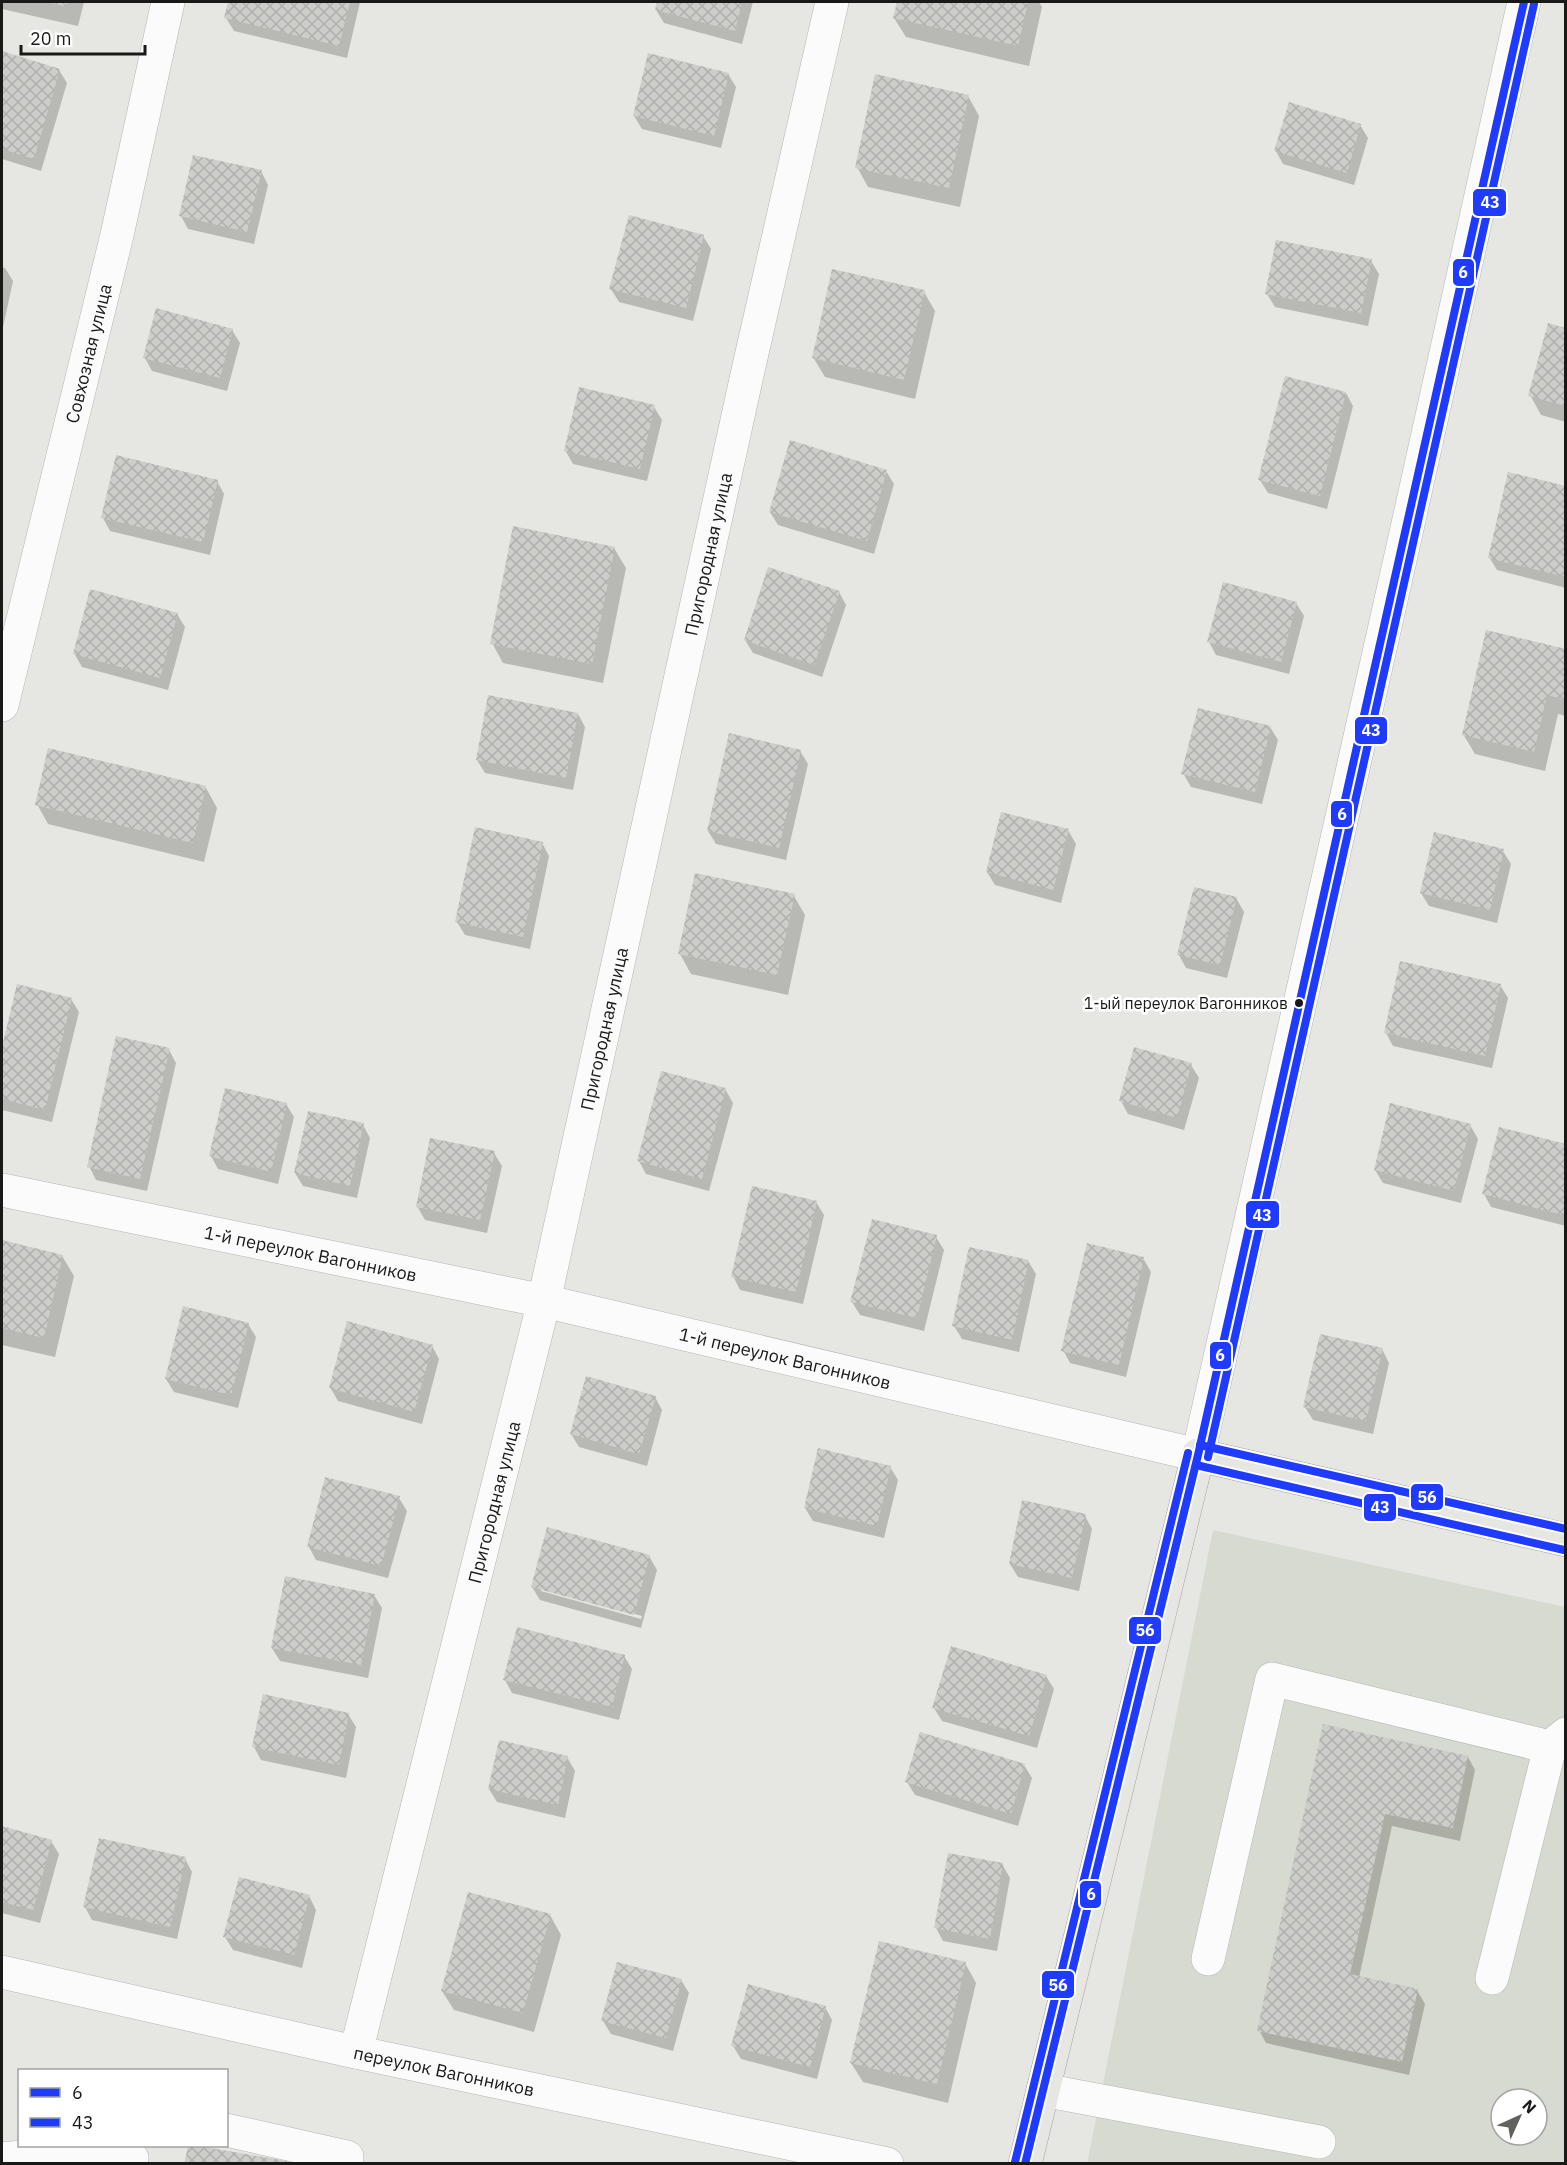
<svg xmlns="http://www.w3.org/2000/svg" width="1567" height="2165" font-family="'IBM Plex Sans',sans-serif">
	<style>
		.built { fill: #d7dad0; fill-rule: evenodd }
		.shadow { fill: #0003; fill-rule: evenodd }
		.building { fill: url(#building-cross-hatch) }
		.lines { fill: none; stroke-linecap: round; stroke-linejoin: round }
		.minor-casing { stroke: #b4b6b2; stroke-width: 34 }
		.major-casing { stroke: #a3a59a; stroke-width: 34 }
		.minor { stroke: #fbfbfb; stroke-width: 33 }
		.major { stroke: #e6e7e2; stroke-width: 33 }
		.bus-1-casing { stroke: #fff; stroke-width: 12 }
		.bus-2-casing { stroke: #fff; stroke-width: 12 }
		.bus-3-casing { stroke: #fff; stroke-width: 12 }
		.bus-1 { stroke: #1f3bff; stroke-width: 8 }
		.bus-2 { stroke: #1f3bff; stroke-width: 8 }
		.bus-3 { stroke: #1f3bff; stroke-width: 8 }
		.bus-dot { fill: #191a17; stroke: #fff; stroke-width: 2 }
		.labels { text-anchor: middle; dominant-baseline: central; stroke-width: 5; stroke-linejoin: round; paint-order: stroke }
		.bus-label { font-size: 16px; fill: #191a17; stroke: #fff; text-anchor: end }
		.street-label { font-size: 18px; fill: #191a17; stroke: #fff }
		.line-badge { stroke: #fff; stroke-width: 2 }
		.badge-label { font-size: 16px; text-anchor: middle; font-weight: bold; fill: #fff }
	</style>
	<defs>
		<pattern id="building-cross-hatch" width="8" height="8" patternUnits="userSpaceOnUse" patternTransform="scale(1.5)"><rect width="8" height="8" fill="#cdcdca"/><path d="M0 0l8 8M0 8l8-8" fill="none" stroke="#afafad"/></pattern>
	</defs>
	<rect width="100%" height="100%" fill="#e6e7e3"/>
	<path class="built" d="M1213,1530L1565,1607V2163L1087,2164ZM1501,2099H1537V2135H1501Z"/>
	<path class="shadow" d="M2,2H84L78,26L2,9Z
		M230,2H360L347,58L234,31L226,18Z
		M659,2H753L742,44L664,23L656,10Z
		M898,2H1039L1042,7L1029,66L906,37L894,18Z
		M2,53L59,70L67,83L41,171L2,159Z
		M728,74L736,87L721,148L642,129L634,116Z
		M968,96L979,116L960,207L868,187L857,167Z
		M1360,125L1368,138L1354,185L1283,164L1276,151Z
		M261,171L268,185L254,244L188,229L181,216Z
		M703,236L711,249L693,321L619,302L611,289Z
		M1371,261L1379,274L1368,326L1275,307L1267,294Z
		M2,267L5,268L13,281L2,332Z
		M924,292L935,311L915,399L825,377L813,357Z
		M232,330L240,343L227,391L152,371L145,358Z
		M1566,330V422L1541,415L1530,395Z
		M1346,393L1353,406L1327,509L1268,493L1260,480Z
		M654,407L662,420L647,481L573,464L565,450Z
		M886,471L894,484L874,554L778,525L770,512Z
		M217,481L224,494L210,555L110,531L103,518Z
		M1566,488V588L1497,570L1489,557Z
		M614,548L626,568L603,683L503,663L492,643Z
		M839,592L846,605L822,677L753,653L745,640Z
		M1296,603L1304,616L1289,674L1216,655L1209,642Z
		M177,614L185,627L168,690L82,667L74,653Z
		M1566,650V716L1558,714L1545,771L1475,754L1463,734Z
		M578,714L585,727L573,790L485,773L477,760Z
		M1270,727L1278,740L1262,804L1191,787L1183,773Z
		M800,751L808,764L786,860L716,844L708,831Z
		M206,788L217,808L204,862L48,824L37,804Z
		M1068,830L1076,844L1061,903L995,885L987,872Z
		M542,843L549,856L530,949L465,935L457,922Z
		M1503,851L1511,864L1497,923L1429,906L1421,893Z
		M794,896L805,915L788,995L691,974L680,954Z
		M1236,898L1244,912L1227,978L1186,968L1179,955Z
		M1500,985L1508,998L1492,1068L1393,1046L1386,1033Z
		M18,986L71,999L79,1012L52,1122L2,1110V1053Z
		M169,1050L176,1063L147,1191L96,1180L89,1166Z
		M1191,1065L1199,1078L1184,1130L1128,1114L1121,1101Z
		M725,1089L733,1103L709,1191L646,1174L639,1161Z
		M286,1104L294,1117L278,1184L218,1169L211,1156Z
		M363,1125L370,1138L357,1198L303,1186L295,1173Z
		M1470,1125L1478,1139L1461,1203L1383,1183L1375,1170Z
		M1566,1145V1226L1491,1207L1484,1194Z
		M494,1153L502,1166L487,1233L425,1220L417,1206Z
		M816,1202L824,1215L803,1304L740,1290L733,1276Z
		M936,1237L944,1250L924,1331L860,1315L852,1302Z
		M2,1242L62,1256L74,1276L55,1357L2,1345Z
		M1143,1258L1151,1272L1126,1377L1070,1363L1063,1350Z
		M1028,1261L1036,1274L1019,1352L962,1339L954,1326Z
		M248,1324L256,1337L238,1408L174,1392L166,1379Z
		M432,1346L439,1359L422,1424L338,1401L330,1387Z
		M1382,1349L1389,1363L1373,1434L1313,1420L1305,1407Z
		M655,1397L662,1410L647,1466L579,1447L571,1434Z
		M890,1467L898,1480L884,1538L813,1521L805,1508Z
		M399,1498L407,1511L388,1578L316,1560L309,1547Z
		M1085,1516L1092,1529L1079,1591L1018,1577L1010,1564Z
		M649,1556L657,1570L641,1628L540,1600L532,1587ZM541,1588L642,1616L641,1619L541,1591Z
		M374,1595L382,1608L368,1678L280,1661L272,1648Z
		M624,1656L632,1669L619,1720L512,1693L505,1680Z
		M1046,1676L1054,1689L1037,1748L942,1721L934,1708Z
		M348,1714L356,1727L346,1778L261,1760L254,1747Z
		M1324,1726L1468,1757L1475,1770L1460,1841L1392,1826L1359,1978L1417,1990L1425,2004L1409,2075L1266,2043L1259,2030Z
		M567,1757L575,1771L565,1818L497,1802L489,1789Z
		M1024,1765L1032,1778L1018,1826L915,1795L907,1782Z
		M2,1828L51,1841L59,1854L40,1923L2,1913Z
		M185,1859L192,1872L177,1939L92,1920L85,1907Z
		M1002,1864L1010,1878L997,1951L943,1941L936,1928Z
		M309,1896L316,1910L302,1968L233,1950L225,1937Z
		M550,1915L561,1935L534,2032L454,2010L442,1991Z
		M965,1963L976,1983L948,2103L863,2082L851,2063Z
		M681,1980L689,1993L673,2051L611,2034L603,2021Z
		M825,2007L832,2020L817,2079L741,2059L733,2046Z"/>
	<path class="building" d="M46,2H69L68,7Z
		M228,2H350L339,46L224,18Z
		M657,2H742L735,31L655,10Z
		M897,2H1028L1018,46L893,18Z
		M2,51L60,69L34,159L2,149Z
		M648,53L729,73L714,136L633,116Z
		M875,74L969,95L949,188L855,168Z
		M1289,102L1361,124L1347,173L1274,151Z
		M193,155L262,170L247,232L179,216Z
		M629,215L704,235L686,308L609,289Z
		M1276,240L1372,259L1361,313L1265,294Z
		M832,269L925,290L904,380L812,358Z
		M156,308L233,329L220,378L143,358Z
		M1548,323L1566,328V406L1528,396Z
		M1285,376L1346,392L1320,496L1258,480Z
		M579,387L655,405L640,469L564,451Z
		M790,440L887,470L867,541L769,512Z
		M116,455L218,480L203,542L101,518Z
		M1508,472L1566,486V577L1488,558Z
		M513,526L615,547L592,664L490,644Z
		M768,567L840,591L814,665L744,640Z
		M1223,582L1297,602L1281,662L1207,642Z
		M90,589L178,613L160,678L73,654Z
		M1486,630L1566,649V700L1547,695L1534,752L1462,735Z
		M488,695L578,713L566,778L476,760Z
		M1198,708L1271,726L1255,792L1181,774Z
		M729,733L801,750L779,848L707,831Z
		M48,748L206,786L193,843L35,805Z
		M1001,812L1069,829L1053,890L986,872Z
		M475,827L543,842L523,937L455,922Z
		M1434,832L1504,849L1490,910L1420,893Z
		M695,873L795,894L777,975L678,954Z
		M1194,887L1237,897L1220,965L1177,955Z
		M1400,961L1501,984L1485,1056L1384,1033Z
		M17,984L72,998L45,1110L2,1099V1047Z
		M116,1036L170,1048L140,1179L87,1167Z
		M1134,1047L1192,1063L1177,1118L1119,1101Z
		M661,1071L726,1088L702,1179L637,1161Z
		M225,1088L287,1103L271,1172L209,1156Z
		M1390,1103L1471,1124L1454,1191L1374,1170Z
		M308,1111L364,1123L350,1186L294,1173Z
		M1499,1127L1566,1144V1206L1563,1215L1482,1194Z
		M430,1138L495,1151L480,1220L416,1207Z
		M752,1186L817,1201L796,1292L731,1277Z
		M872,1219L937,1235L917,1318L850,1302Z
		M2,1240L63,1255L44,1338L2,1328Z
		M1087,1243L1144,1257L1119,1365L1061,1351Z
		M969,1247L1029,1260L1012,1340L952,1326Z
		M183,1306L249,1323L231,1395L165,1379Z
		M347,1321L433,1345L414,1412L329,1388Z
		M1320,1334L1383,1348L1366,1421L1303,1407Z
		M586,1376L656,1396L639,1454L570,1434Z
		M818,1448L891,1466L877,1526L804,1508Z
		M325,1477L400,1496L381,1566L307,1547Z
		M1022,1500L1086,1514L1072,1578L1009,1564Z
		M547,1527L650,1555L634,1615L531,1587Z
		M285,1576L375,1594L361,1665L271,1648Z
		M517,1627L625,1655L612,1707L503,1680Z
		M951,1646L1047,1675L1029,1736L932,1708Z
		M263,1694L349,1713L339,1765L252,1747Z
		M1323,1724L1468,1756L1453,1828L1385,1814L1350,1974L1418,1989L1402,2062L1257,2031Z
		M920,1732L1025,1764L1011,1814L905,1782Z
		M499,1740L568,1756L558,1805L488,1789Z
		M2,1826L52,1840L33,1910L2,1902Z
		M99,1838L186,1857L170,1927L83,1907Z
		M948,1853L1003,1863L990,1939L934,1928Z
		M239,1877L310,1895L294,1955L223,1937Z
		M468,1892L551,1914L523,2013L441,1991Z
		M879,1941L966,1962L937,2084L850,2063Z
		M617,1962L682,1979L666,2038L601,2021Z
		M748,1984L826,2006L810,2067L731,2046Z
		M188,2146H199L287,2161V2164H184Z"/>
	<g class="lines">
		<defs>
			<g id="minor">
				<path id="s1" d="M2,705L117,235L168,2"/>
				<path id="s2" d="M2,1190L544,1301L1198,1455L1402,551L1524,2"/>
				<path d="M1208,1959L1272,1679L1550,1747"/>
				<path id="s3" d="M2,1972L346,2050L887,2164"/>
				<path d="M1492,1978L1550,1747L1566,1734"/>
				<path id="s4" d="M356,2052L544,1301L747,375L832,2"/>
				<path d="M1043,2090L1319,2142"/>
				<path d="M226,2130L347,2157L346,2164"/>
				<path d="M2,2159L84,2151L132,2158"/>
			</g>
			<path id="major" d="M1025,2164L1198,1455L1566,1540"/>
		</defs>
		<use href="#minor" class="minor-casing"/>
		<use href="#major" class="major-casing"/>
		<use href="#minor" class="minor"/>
		<use href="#major" class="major"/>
		<defs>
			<path id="bus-1" d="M1025,2164L1198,1455L1524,2"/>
			<path id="bus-2" d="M1208,1457L1534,4
				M1196,1465L1564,1550"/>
			<path id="bus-3" d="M1200,1445L1566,1529
				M1015,2162L1188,1453"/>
		</defs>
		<use href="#bus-1" class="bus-1-casing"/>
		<use href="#bus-2" class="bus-2-casing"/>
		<use href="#bus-3" class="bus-3-casing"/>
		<use href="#bus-1" class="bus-1"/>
		<use href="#bus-2" class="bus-2"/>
		<use href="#bus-3" class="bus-3"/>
	</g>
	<circle class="bus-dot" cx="1299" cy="1003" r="5"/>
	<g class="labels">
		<g class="bus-label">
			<text x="1288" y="1003">1-ый переулок Вагонников</text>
		</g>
		<g class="street-label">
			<text stroke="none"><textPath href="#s1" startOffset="362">Совхозная улица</textPath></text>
			<text stroke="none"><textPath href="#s4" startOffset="1539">Пригородная улица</textPath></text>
			<text stroke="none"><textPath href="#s4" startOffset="1053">Пригородная улица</textPath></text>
			<text stroke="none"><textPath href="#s2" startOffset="315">1-й переулок Вагонников</textPath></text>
			<text stroke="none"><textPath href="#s2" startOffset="801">1-й переулок Вагонников</textPath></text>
			<text stroke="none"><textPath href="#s4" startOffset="567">Пригородная улица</textPath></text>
			<text stroke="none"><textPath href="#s3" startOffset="453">переулок Вагонников</textPath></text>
		</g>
	</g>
	<g class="line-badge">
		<rect x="1472" y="188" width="35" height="29" rx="6" fill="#1f3bff"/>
		<rect x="1452" y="258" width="23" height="29" rx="6" fill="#1f3bff"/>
		<rect x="1354" y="716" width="34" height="29" rx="6" fill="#1f3bff"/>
		<rect x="1330" y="800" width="23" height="28" rx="6" fill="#1f3bff"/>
		<rect x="1245" y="1200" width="35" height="29" rx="6" fill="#1f3bff"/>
		<rect x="1209" y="1341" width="23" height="29" rx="6" fill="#1f3bff"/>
		<rect x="1410" y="1483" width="34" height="28" rx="6" fill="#1f3bff"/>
		<rect x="1363" y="1493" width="34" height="29" rx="6" fill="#1f3bff"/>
		<rect x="1128" y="1616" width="34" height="29" rx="6" fill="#1f3bff"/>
		<rect x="1079" y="1880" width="23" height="29" rx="6" fill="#1f3bff"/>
		<rect x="1041" y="1970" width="34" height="29" rx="6" fill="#1f3bff"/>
	</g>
	<g class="badge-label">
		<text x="1490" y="208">43</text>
		<text x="1463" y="278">6</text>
		<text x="1371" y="736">43</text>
		<text x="1342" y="820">6</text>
		<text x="1262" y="1221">43</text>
		<text x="1220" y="1361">6</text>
		<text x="1427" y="1503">56</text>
		<text x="1380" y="1513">43</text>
		<text x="1145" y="1636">56</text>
		<text x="1091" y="1900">6</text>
		<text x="1058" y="1991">56</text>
	</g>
	<rect width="1567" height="2165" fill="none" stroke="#191a17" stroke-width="6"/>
	<rect x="18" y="2069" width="210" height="78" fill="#ffffff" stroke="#a3a3a2" stroke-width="1.5"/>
	<rect x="30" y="2088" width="30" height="9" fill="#1f3bff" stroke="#a3a3a2" stroke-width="1.5"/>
	<text x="72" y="2099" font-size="18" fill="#191a17">6</text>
	<rect x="30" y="2118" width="30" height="9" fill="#1f3bff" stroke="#a3a3a2" stroke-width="1.5"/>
	<text x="72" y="2129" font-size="18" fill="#191a17">43</text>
	<g transform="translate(1519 2117) rotate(45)"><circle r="28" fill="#ffffff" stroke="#a3a3a2" stroke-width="1.5"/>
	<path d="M0-4.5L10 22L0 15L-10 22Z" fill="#61625e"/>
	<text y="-9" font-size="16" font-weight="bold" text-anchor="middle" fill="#191a17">N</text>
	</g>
	<path d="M21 45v9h124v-9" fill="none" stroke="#191a17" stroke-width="3"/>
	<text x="30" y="45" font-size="18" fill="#191a17" stroke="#ffffff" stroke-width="4.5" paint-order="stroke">20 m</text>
</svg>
